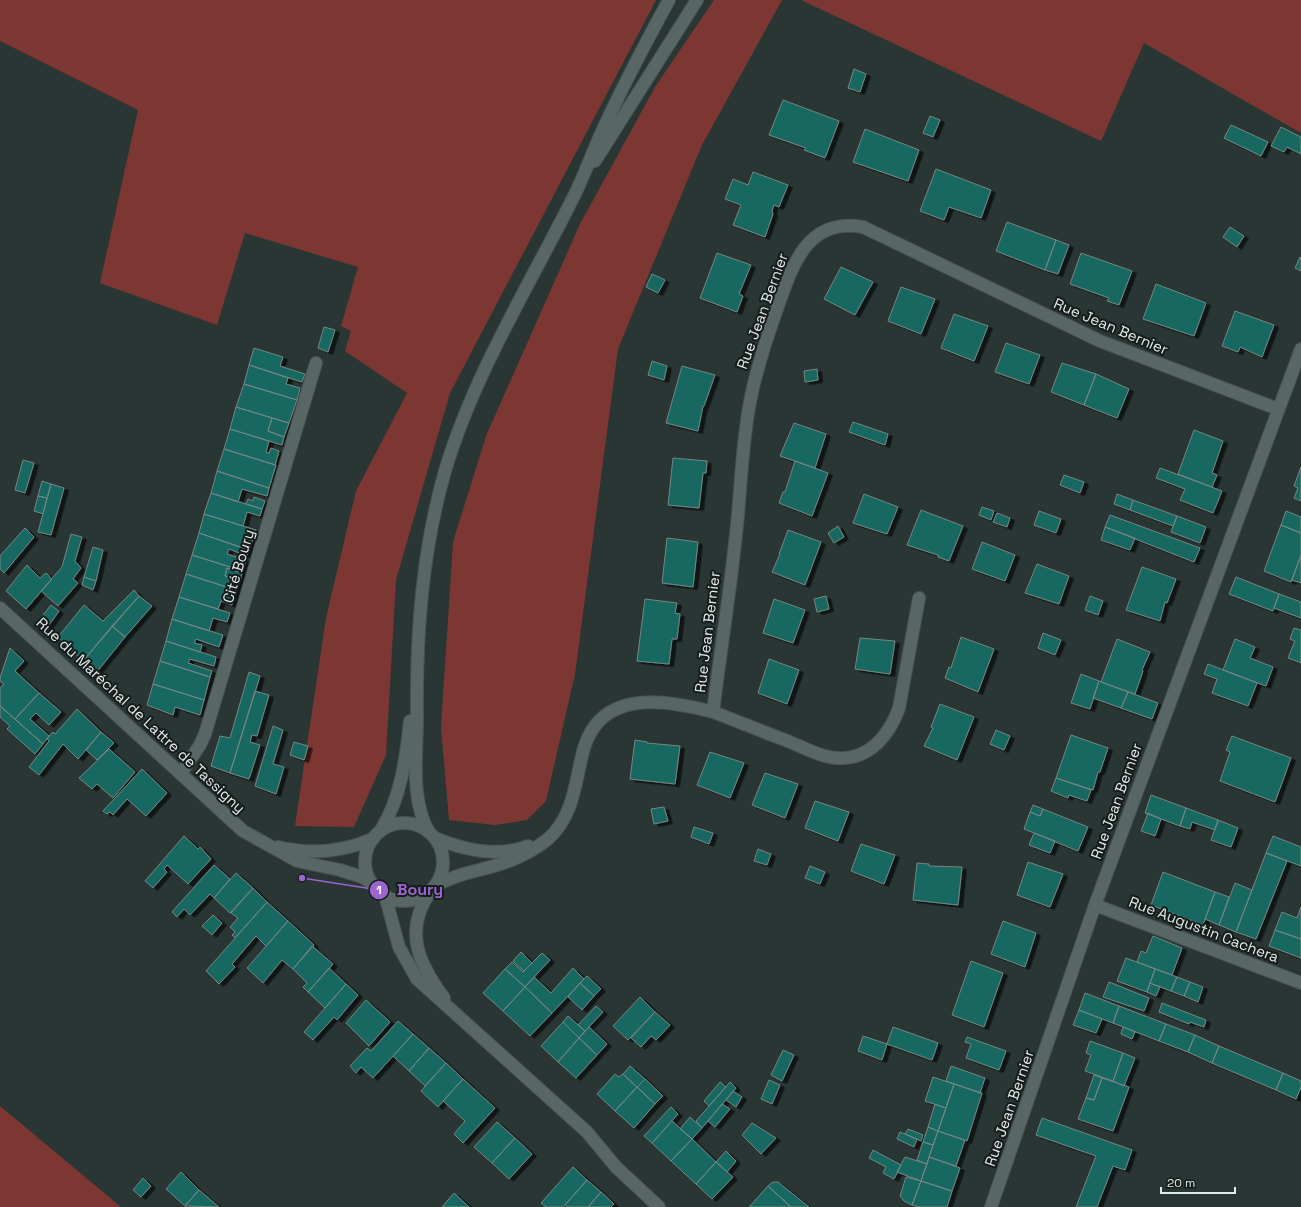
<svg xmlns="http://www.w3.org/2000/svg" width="1301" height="1207" font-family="'Space Grotesk',sans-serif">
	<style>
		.green { fill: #7d3732 }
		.building { fill: #166861; stroke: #768683; filter: url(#shadow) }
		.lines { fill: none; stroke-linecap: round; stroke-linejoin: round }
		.minor-casing { stroke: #475351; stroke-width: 14 }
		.minor { stroke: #586765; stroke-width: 12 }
		.labels { text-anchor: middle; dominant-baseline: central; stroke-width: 4; stroke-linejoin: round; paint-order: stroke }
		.street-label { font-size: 15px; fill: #e2ebe9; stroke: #161c1b }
		.leader { fill: none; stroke: #9a65cc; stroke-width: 1.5 }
		.callout-dot { fill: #9a65cc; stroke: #161c1b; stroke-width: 1.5 }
		.mark-label { font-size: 12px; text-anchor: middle; font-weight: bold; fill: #fff }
		.callout-label { font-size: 16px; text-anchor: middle; font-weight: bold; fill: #9a65cc; stroke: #161c1b; stroke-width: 4; stroke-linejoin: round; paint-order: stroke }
	</style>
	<defs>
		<filter id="shadow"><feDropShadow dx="4.5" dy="2.5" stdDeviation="0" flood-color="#0009"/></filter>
	</defs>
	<rect width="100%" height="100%" fill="#293634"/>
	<path class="green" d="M0,0H656L450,393L396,580L386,755L354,827L295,826L326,618L356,491L407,393L345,351L351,331L341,326L358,267L245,233L217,325L100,283L138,110L0,41Z
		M714,0H782L702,145L618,349L575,674L546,801L527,820L495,825L449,820L441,727L453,542L486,436L580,224L655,87Z
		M801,0H1301V133L1144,43L1101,141Z
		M0,1106L121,1207H0Z"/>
	<path class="building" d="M854,69L866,74L860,92L848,88Z
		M783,100L839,121L825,158L804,150L806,148L769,135Z
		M930,116L940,120L933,137L923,133Z
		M1231,125L1268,142L1261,156L1224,138Z
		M1281,127L1301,137V154L1287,147L1284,152L1271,146Z
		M865,129L919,150L908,181L853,162Z
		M936,169L991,190L981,218L949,207L944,220L920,211Z
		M753,172L788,185L779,207L774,205L772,211L773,214L765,237L733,225L741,205L725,199L733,179L748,185Z
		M1007,222L1056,240L1045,270L996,251Z
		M1230,227L1244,236L1237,247L1223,237Z
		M1056,240L1069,245L1058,274L1045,270Z
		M717,253L751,265L739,294L743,296L737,312L700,298Z
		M1081,253L1132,271L1119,305L1107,301L1109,298L1070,284Z
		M1300,257L1301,258V271L1295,268Z
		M841,267L873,282L855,315L824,299Z
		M652,274L665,280L658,293L646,287Z
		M1156,284L1206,303L1194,336L1143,319Z
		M901,287L935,299L921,334L888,321Z
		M1235,311L1274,325L1262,357L1240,347L1238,352L1222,346Z
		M954,314L988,326L974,361L941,348Z
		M324,327L335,330L328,352L318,348Z
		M1006,343L1040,355L1029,384L995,372Z
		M254,348L283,357L280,366L305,374L302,382L249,365Z
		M652,361L667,366L664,380L648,375Z
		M1062,363L1096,374L1084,405L1051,392Z
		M249,365L288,378L286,384L300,388L297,400L244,384Z
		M682,366L715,375L704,406H703L698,431L666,423Z
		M817,369L818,380L805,382L804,371Z
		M1096,374L1129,389L1117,418L1084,405Z
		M244,384L297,400L289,423L236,407Z
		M236,407L272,418L268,431L284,437L282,445L230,429Z
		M272,418L289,423L284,437L268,431Z
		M853,422L888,434L885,445L849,432Z
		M794,423L826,434L815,468L780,456Z
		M230,429L269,441L266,452L269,453L271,448L279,451L275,465L224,449Z
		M1194,430L1223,441L1212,473L1217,475L1212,487L1178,474Z
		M224,449L276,465L269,488L217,471Z
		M673,458L707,461L706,473H703L699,508L668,505Z
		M23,460L34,463L25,493L15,490Z
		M795,461L828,473L812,516L779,503L783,492H785Z
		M1301,467V501L1294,498L1298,488L1294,486Z
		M1160,468L1222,491L1213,513L1180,500L1185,489L1156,478Z
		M217,471L269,488L267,496L242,489L238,502L211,493Z
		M1064,475L1084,482L1080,493L1060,485Z
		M42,481L51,484L47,498L38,496Z
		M51,484L64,488L51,535L38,532Z
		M211,493L262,509L260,516L247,512L243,526L204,514Z
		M864,494L898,507L887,534L853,523Z
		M1117,494L1133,500L1130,510L1114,504Z
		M38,496L47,498L43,514L34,511Z
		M254,497L265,501L262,509L246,504L248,499L253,501Z
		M1133,500L1177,516L1173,526L1130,510Z
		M982,507L994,511L991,520L979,515Z
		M921,510L963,526L949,561L938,557V555L907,545Z
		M1039,511L1061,519L1056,533L1034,525Z
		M1286,511L1301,517V533L1281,525Z
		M997,513L1010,518L1007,527L993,522Z
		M204,514L256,530L249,550L199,533Z
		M1110,515L1200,548L1194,562L1105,527Z
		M1177,516L1206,527L1200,543L1171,532Z
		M1281,525L1301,533V555L1291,582L1264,571Z
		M838,526L844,537L834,543L828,533Z
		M1105,527L1135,538L1130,550L1101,540Z
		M25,528L34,537L4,573L0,569V556Z
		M788,530L821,542L805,585L772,572L780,554H779Z
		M199,533L249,550L247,556L229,549L227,554L246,560L243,571L192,555Z
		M71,534L82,537L75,561L81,568L73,579L78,583L58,606L41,591L62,567Z
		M667,538L698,542L693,587L662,583Z
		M982,542L1015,555L1005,581L972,569Z
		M93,547L103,550L96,581L84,577Z
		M192,555L243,571L242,573L227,568L225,576L240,581L236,590L186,574Z
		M1301,555V583L1292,580Z
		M1037,564L1069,576L1059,604L1025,593Z
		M27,565L40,578L46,573L52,579L26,609L6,591Z
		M1142,567L1176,579L1167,603L1165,602L1160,621L1126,610Z
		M227,568L242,573L240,581L225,576Z
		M186,574L236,590L232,605L221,601L218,609L179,597Z
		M84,577L96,581L93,590L82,585Z
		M1236,577L1279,594L1273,611L1229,594Z
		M134,590L139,596L83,661L58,637L84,605L103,621Z
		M1279,594L1301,602V618L1274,608Z
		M139,596L152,606L125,637L112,626Z
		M826,596L829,609L817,612L814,599Z
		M1090,596L1103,601L1098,615L1085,610Z
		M179,597L230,613L227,622L213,618L209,631L172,619Z
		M645,599L677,603L675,613L680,614L677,639H672L669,664L637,661Z
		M774,599L805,610L793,643L763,633Z
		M51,605L59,611L47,628L39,620Z
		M172,619L223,635L219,647L196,639L194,643L202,645L200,652L166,641Z
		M112,626L125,637L96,673L83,661Z
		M1294,628L1301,630V663L1288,658L1295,641L1290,639Z
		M1043,633L1061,640L1055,655L1038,648Z
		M961,637L994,649L978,692L945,678L949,667L951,668Z
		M860,638L895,641L890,674L855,669Z
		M1117,639L1150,652L1142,670L1143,671L1135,694L1101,682Z
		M1235,639L1255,647L1250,658L1273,667L1266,686L1223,670Z
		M166,641L216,657L214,666L190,659L188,663L212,671L210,677L160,661Z
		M10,648L24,661L15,671L39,693L15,719L0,706V688L4,684L0,681V678Z
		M769,659L799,670L787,704L758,693Z
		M160,661L210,677L204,700L153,684Z
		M1208,664L1257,683L1248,706L1212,693L1217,679L1204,674Z
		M249,672L260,676L230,773L211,766L220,736L230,738Z
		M1081,674L1099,681L1090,709L1071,703Z
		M1099,681L1128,692L1121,708L1093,698Z
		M153,684L204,700L200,715L175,707L173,715L147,705Z
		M255,691L269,695L257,736L252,735L250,742L260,745L249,779L230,773Z
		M1128,692L1158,703L1152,719L1121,708Z
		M39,693L61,712L49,725L36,713L30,719L49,736L43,744L15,719Z
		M940,704L974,717L957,760L924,746L933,728L931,727Z
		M0,706L43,744L35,754L7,729L10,726L0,717Z
		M77,709L101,732L78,759L63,744L39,775L29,767L49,741L47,739L49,736L53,732L55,734Z
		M273,726L283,730L273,764L284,767L276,794L255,786Z
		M996,730L1010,736L1004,750L990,744Z
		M101,732L114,743L97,760L86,750Z
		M1071,735L1108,748L1100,772H1098L1093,790L1056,778Z
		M1232,736L1291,758L1275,802L1220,781L1230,752L1226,750Z
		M635,740L647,742V743L680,746L675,784L630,779Z
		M294,742L308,746L304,760L290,755Z
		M109,749L135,772L113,798L97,784L92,789L79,778Z
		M710,752L744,763L730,798L697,785Z
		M142,769L167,793L146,816L127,799L113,815L110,812L107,814L103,811Z
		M765,773L798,784L785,818L752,805Z
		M1056,778L1091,790L1087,801L1069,795L1068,798L1051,791Z
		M1151,795L1186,808L1180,826L1145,813Z
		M815,801L849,812L838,841L805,828Z
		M1033,805L1043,809L1040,816L1030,812Z
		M664,807L668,821L654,824L651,809Z
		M1186,808L1218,820L1215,830L1192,822L1190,829L1180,826Z
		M1043,809L1088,827L1078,851L1024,829L1030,812L1040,816Z
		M1148,813L1161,819L1155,836L1141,831Z
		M1218,820L1238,828L1231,847L1211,840Z
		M694,827L713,833L709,844L691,837Z
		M1034,833L1055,841L1050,853L1029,845Z
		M184,836L198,849L200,847L211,859L188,884L167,865L164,869L167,872L153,888L145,881Z
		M1273,836L1301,847V866L1266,853Z
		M861,844L895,855L884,884L851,871Z
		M758,849L771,854L767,865L754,861Z
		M1266,853L1287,861L1256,939L1236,932Z
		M1028,862L1063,874L1050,907L1017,895Z
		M917,863L929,864V866L962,867L958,905L913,900Z
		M214,865L230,879L214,898L210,894L190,915L184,909L177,917L172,912Z
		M810,866L825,872L820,884L805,878Z
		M1163,872L1215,892L1203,925L1151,905Z
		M236,873L253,888L230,913L214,898Z
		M1235,883L1252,890L1236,932L1219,925Z
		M253,888L267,902L235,938L232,935L235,932L230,927L238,918L231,913Z
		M1215,892L1229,897L1219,925L1205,919Z
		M267,902L288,921L266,946L256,936L232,964L235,967L219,984L206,971Z
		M1301,907V939L1275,930L1282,912L1297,918Z
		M213,915L222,923L212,935L202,926Z
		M288,921L314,945L293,969L282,960L263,983L247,968Z
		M1003,921L1036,933L1025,967L991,954Z
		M1275,930L1301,939V958L1269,946Z
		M1153,936L1182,948L1172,975L1137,962L1141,951L1146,953Z
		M312,946L333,964L308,992L303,987L307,983L293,969Z
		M521,952L532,963L524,971L513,961Z
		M542,953L550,960L525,987L505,969L512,962L523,972Z
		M1126,958L1155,969L1147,992L1117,981Z
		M971,961L1003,973L984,1027L952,1015Z
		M329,968L346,984L325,1008L308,992Z
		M573,968L584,979L552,1013L525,987L534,977L551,993Z
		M505,969L525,987L503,1011L483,993Z
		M1155,969L1177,977L1171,991L1150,983Z
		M587,976L601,989L594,996L580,983Z
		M1177,977L1190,982L1184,996L1171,991Z
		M1109,982L1149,998L1144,1011L1103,997Z
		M1190,982L1203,987L1198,1002L1184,996Z
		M580,983L594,996L582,1010L568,997Z
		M1150,983L1160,987L1156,996L1147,992Z
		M346,984L358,995L337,1020L334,1017L313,1040L304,1032Z
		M525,987L552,1013L530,1036L503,1011Z
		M1085,993L1119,1006L1113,1023L1079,1010Z
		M640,997L655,1012L628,1040L613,1026Z
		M366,1000L390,1022L369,1046L346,1023Z
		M1162,1003L1206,1020L1204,1027L1190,1022L1189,1024L1159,1012Z
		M596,1006L603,1012L585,1031L578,1025Z
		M1119,1006L1166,1024L1159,1041L1113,1023Z
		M1079,1010L1102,1019L1096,1033L1073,1025Z
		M655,1012L670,1025L656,1040L651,1036L641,1047L631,1038Z
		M568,1016L585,1031L579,1038L563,1022Z
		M398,1021L413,1034L373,1078L361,1067L356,1073L350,1066L367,1048L371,1051Z
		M563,1022L579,1038L558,1062L541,1046Z
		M1166,1024L1195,1035L1188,1052L1159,1041Z
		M589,1027L607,1044L597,1055L579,1038Z
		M893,1027L938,1043L932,1060L887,1044Z
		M1123,1027L1135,1032L1132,1039L1121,1034Z
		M413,1034L429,1048L409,1071L393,1056Z
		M1195,1035L1219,1046L1212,1063L1188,1052Z
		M863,1036L887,1044L882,1060L858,1051Z
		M967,1037L1006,1051L999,1070L966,1058L971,1044L965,1042Z
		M579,1038L597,1055L576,1078L558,1062Z
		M1090,1041L1123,1053L1113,1081L1085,1071L1091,1055L1086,1053Z
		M1219,1046L1283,1073L1276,1090L1212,1063Z
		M429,1048L446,1063L425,1086L409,1071Z
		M783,1050L794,1055L782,1081L771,1075Z
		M1123,1053L1135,1058L1124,1086L1113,1081Z
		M446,1063L463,1079L438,1107L421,1091Z
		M630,1066L645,1079L637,1087L623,1074Z
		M951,1066L985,1078L980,1093L946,1081Z
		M1283,1073L1301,1081V1087L1296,1099L1276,1090Z
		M615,1074L619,1077L623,1074L637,1087L615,1111L597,1094Z
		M1094,1075L1102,1078L1094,1100L1086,1098Z
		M933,1077L954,1084L946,1108L925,1101Z
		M1102,1078L1129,1087L1113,1131L1078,1119L1086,1098L1094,1100Z
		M463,1079L495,1108L463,1143L454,1134L465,1121L443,1101Z
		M645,1079L663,1096L655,1104L637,1087Z
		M769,1080L780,1085L772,1104L761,1099Z
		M720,1082L726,1087L709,1106L704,1101Z
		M730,1082L736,1088L702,1128L696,1121Z
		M954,1084L982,1093L967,1141L938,1131Z
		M637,1087L655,1104L634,1128L615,1111Z
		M733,1091L742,1097L736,1107L726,1100Z
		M722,1104L730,1109L715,1127L708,1121Z
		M935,1104L946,1108L938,1131L928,1127Z
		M671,1107L678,1114L652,1143L644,1136Z
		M690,1117L702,1128L692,1139L680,1129Z
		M1042,1118L1132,1150L1125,1170L1113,1166L1097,1207H1076L1096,1156L1036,1135Z
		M672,1121L692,1139L671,1161L652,1143Z
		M497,1122L515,1138L492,1163L474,1147Z
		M752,1123L776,1138L761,1154L742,1135Z
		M928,1127L938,1131L933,1145L923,1142Z
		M908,1129L923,1135L921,1141L905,1134Z
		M938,1131L965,1140L956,1166L929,1157Z
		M900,1132L917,1139L914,1147L897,1139Z
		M515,1138L532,1154L509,1179L492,1163Z
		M692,1139L716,1162L696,1184L671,1161Z
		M923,1142L933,1145L927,1164L917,1160Z
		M873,1150L901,1165L894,1179L883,1173L886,1167L869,1158Z
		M726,1151L736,1161L727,1172L716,1162Z
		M905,1157L927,1164L921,1181L897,1172Z
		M929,1157L960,1168L952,1191L921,1181Z
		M716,1162L733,1177L712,1199L696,1184Z
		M573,1167L587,1180L563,1207H546L541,1203Z
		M181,1172L199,1190L185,1206L166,1189Z
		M906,1177L921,1181L912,1205L904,1201L900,1196Z
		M143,1178L151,1186L141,1197L133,1190Z
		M587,1180L601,1192L588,1207H567L565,1205Z
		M921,1181L952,1191L947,1207H919L912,1205Z
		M773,1182H778L809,1207H791L768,1186Z
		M768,1186L791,1207H749Z
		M199,1190L219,1207L185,1206Z
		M601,1192L614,1204L611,1207H588Z
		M454,1193L469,1207H442Z"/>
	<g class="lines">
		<defs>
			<path id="minor" d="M595,161L697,0
				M0,608L243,831L297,861L340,870L362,877L372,883
				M713,712C737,721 761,731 785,740C798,745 811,752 825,756C862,766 887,741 899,708L919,598
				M181,773L200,745L205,734L316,363
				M365 862a39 39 0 1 1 78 0a39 39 0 1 1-78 0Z
				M381,830C401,798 406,758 410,721
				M429,832C410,800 417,754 417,718C416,634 422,552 445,471C474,374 529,286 574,196C585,174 593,150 604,127C624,84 646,42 669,0
				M435,838C464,850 497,858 528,846
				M278,847C311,855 342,852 373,839
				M434,887C453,875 473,872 494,866C512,861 533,851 548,839C575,815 575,780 584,748C602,688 667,700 713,712C720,655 729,599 735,543C741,496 741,448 750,402C756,370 766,340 777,309C792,267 806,217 863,227L1100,341L1278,409
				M430,892C403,931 419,964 444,998
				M385,895L399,947L417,979L587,1132L616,1167L659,1207
				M1095,905L1301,983
				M991,1207L1095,905L1301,349"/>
		</defs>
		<use href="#minor" class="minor-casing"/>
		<use href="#minor" class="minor"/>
	</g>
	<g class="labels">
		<g class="street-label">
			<text transform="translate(762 311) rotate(-70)">Rue Jean Bernier</text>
			<text transform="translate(1111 326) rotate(23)">Rue Jean Bernier</text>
			<text transform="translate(238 566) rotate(-73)">Cité Boury</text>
			<text transform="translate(707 632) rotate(-83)">Rue Jean Bernier</text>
			<text transform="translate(141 715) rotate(43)">Rue du Maréchal de Lattre de Tassigny</text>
			<text transform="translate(1116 801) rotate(-70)">Rue Jean Bernier</text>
			<text transform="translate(1204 929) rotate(21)">Rue Augustin Cachera</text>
			<text transform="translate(1009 1108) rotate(-71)">Rue Jean Bernier</text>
		</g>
	</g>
	<path class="leader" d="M302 878L379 890"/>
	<g class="callout-dot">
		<circle cx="302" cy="878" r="4"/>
		<circle cx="379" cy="890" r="10"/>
	</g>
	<g class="mark-label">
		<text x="379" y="894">1</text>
	</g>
	<g class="callout-label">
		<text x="420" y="895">Boury</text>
	</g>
	<path d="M1161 1187v6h74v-6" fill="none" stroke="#e2ebe9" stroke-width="2"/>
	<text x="1167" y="1187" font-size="12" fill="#e2ebe9" stroke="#161c1b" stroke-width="3" paint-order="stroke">20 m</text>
</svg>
